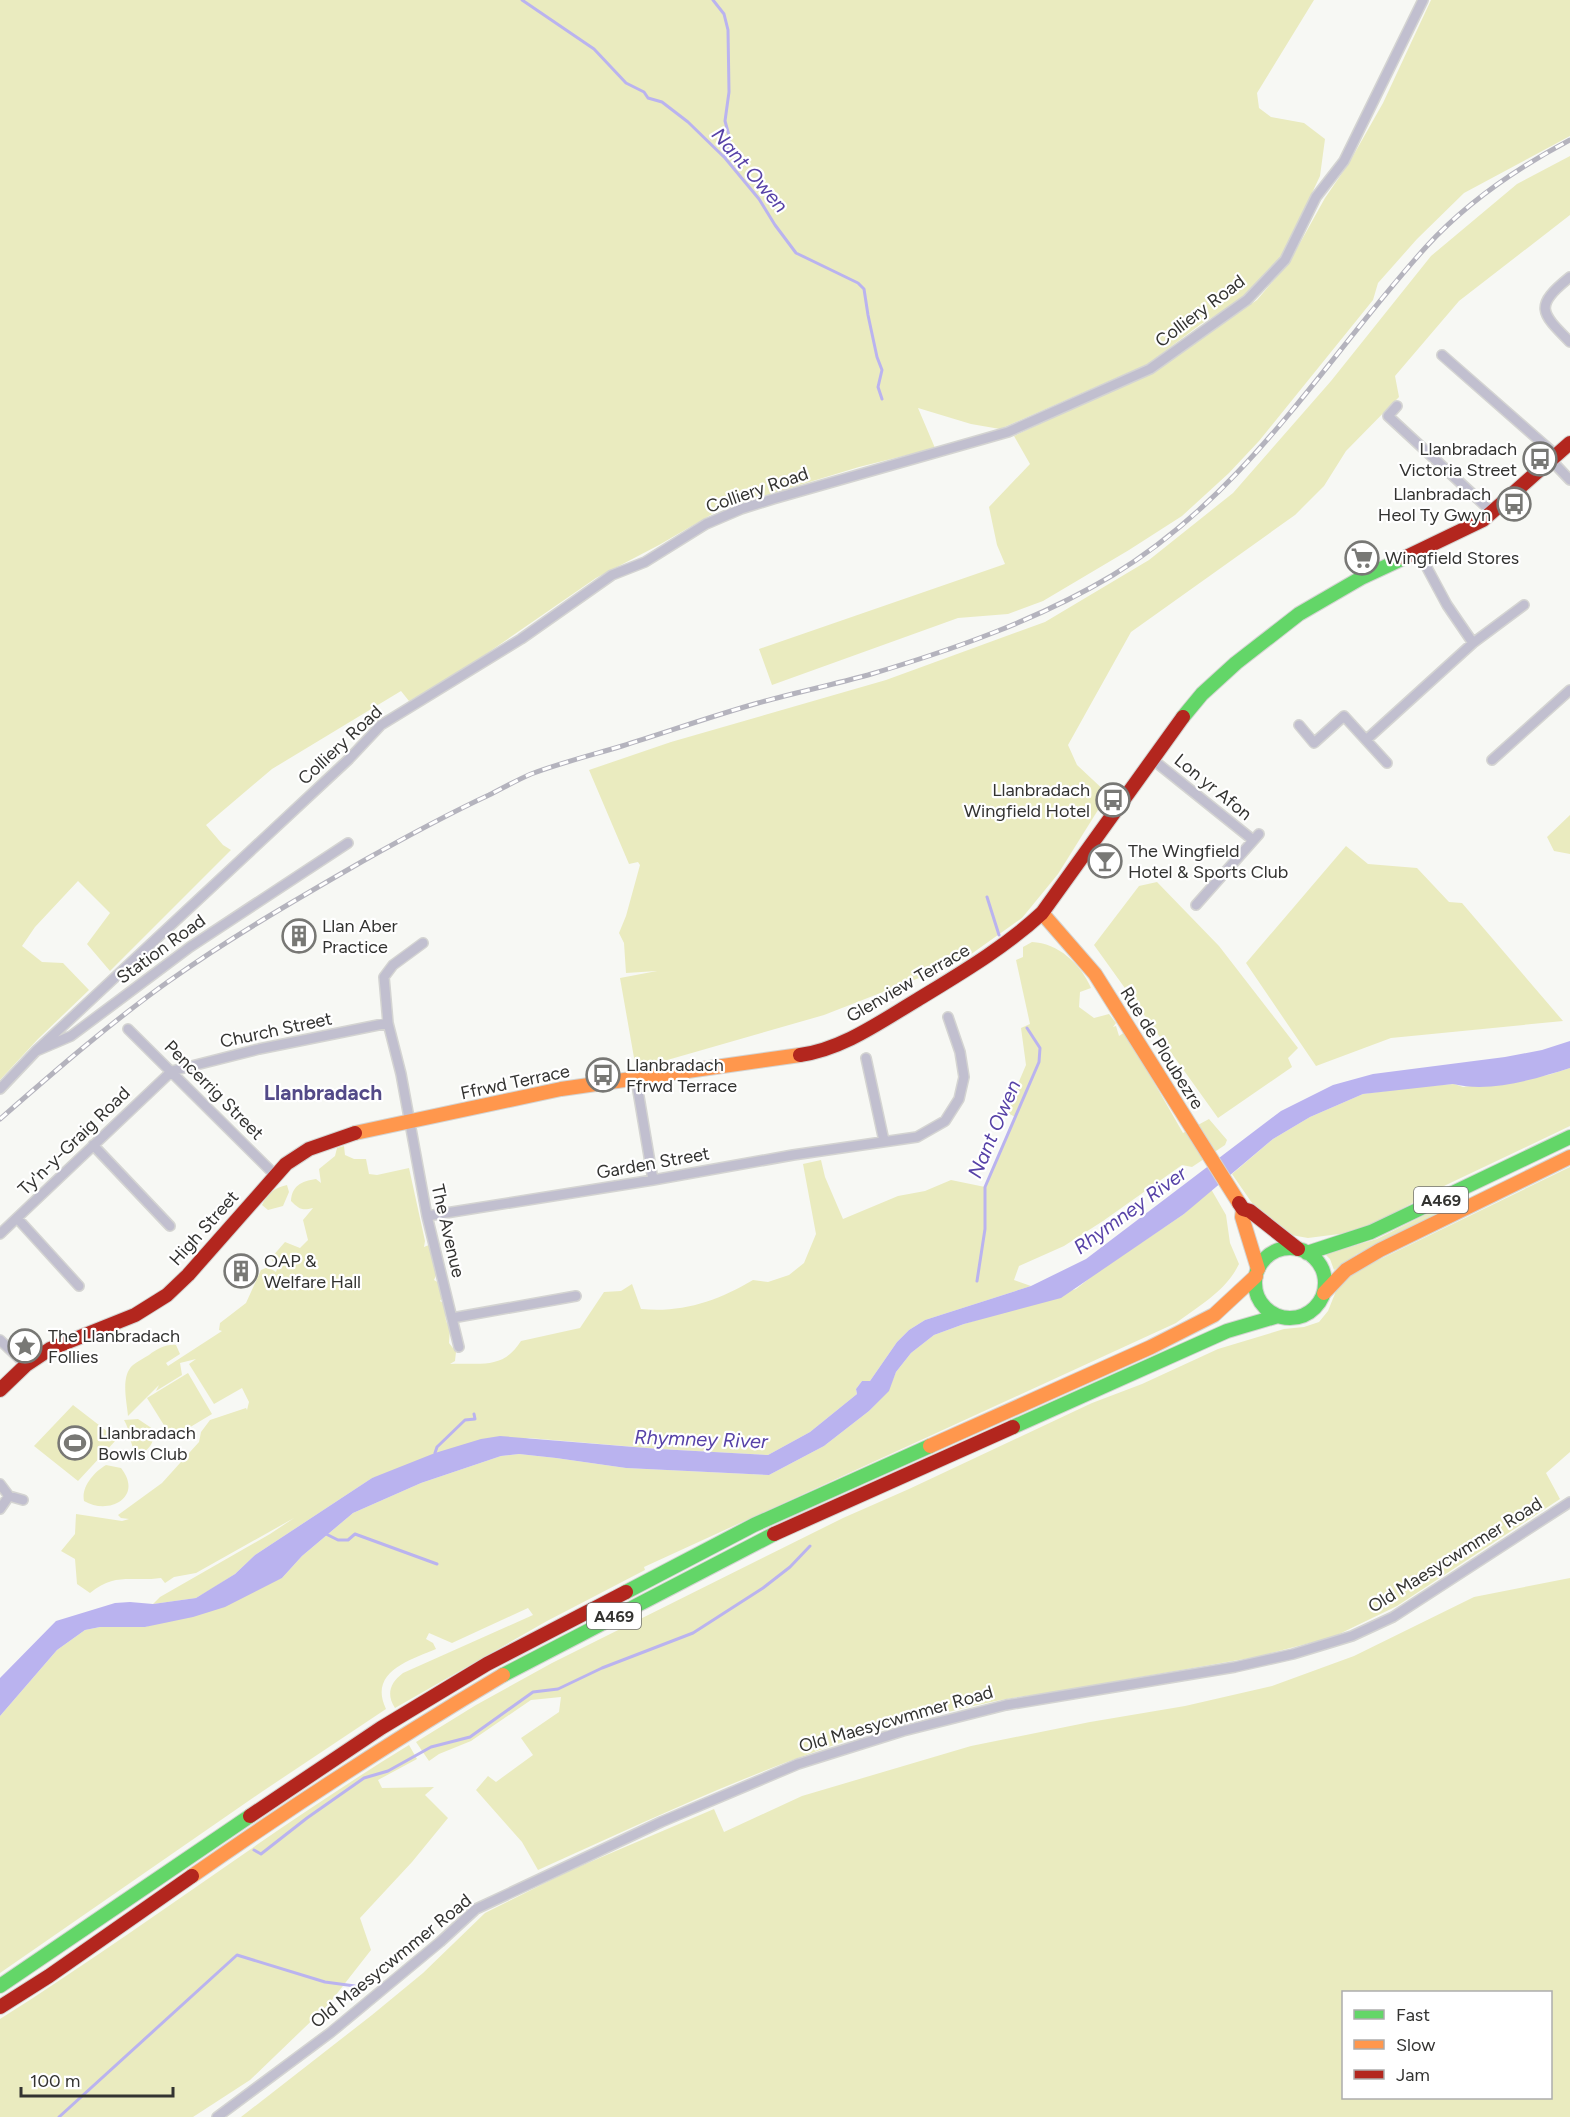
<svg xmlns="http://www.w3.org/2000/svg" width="1570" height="2117" font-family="Figtree,sans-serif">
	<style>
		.green { fill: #eaebbf; fill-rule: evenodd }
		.water { fill: #bab3ef }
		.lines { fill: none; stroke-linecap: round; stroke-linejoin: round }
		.stream { stroke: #bab3ef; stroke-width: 3 }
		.street-casing { stroke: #d4d4d2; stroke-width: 12 }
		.fast-casing { stroke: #d4d4d2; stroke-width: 16 }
		.slow-casing { stroke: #d4d4d2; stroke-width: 16 }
		.jam-casing { stroke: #d4d4d2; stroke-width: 16 }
		.street { stroke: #c1bfcf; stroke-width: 9 }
		.fast { stroke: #63d668; stroke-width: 14 }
		.slow { stroke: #ff974d; stroke-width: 14 }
		.jam { stroke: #b3261e; stroke-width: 14 }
		.rail-casing { stroke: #b4b3bd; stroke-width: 5 }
		.rail { stroke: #fff; stroke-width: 3; stroke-dasharray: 9; stroke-linecap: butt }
		.labels { text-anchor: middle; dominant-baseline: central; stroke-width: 4.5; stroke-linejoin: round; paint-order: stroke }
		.shield { fill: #fff; stroke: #70706f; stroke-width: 1.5 }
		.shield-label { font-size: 16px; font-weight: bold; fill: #333331 }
		.street-label { font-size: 18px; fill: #333331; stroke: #fff }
		.poi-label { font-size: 18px; fill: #333331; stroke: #fff; text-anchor: start }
		.water-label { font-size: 20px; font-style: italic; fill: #5742a7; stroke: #fff }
		.quarter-label { font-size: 21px; font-weight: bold; fill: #534a88; stroke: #fff }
	</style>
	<rect width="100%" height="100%" fill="#f7f8f4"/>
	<path class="green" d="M0,0H1314L1257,93L1259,108L1271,117L1304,123L1325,139L1320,176L1282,257L1245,298L1201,324L1148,364L1000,429L971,424L918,408L935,448L859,467L721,509L659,545L596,578L457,674L409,701L401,691L272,769L206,825L223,845L231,850L110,971L87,944L110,913L78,881L35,927L22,946L42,962L63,963L89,990L38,1039L0,1080Z
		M1431,0H1570V136L1464,193L1417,239L1378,283L1373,300L1259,441L1229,473L1182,516L1129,550L1043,601L1008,614L958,618L772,685L759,649L1005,564L997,545L989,507L1030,464L1014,436L1153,371L1257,300L1290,261L1325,198L1349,163L1383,103Z
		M1570,156V215L1459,301L1395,376L1399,397L1346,451L1324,486L1295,515L1131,632L1068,745L1077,765L1108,794L1058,874L1022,918L960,962L824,1015L636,1069L620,978L657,971L626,973L624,943L619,933L626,916L640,865L638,862L629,864L589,770L671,742L886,680L1045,622L1149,560L1233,493L1331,381L1431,256L1517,184Z
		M1570,815V854L1554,851L1547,837Z
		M1346,846L1368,864L1417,868L1449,902L1462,903L1563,1021L1391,1038L1316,1066L1246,963Z
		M1157,882L1219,946L1298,1048L1288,1058L1292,1067L1218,1118L1094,945L1139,886Z
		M1032,942C1058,943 1081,964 1091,988L1080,992L1079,1007L1094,1018L1109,1014L1116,1023L1113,1027L1116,1026L1119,1036L1125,1032L1183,1133L1209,1119L1227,1140L1225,1145L1192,1167L1182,1165L1103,1221L1064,1246L1019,1266L1014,1280L1031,1286L925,1320L909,1330L897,1342L870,1381H862L856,1389L857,1394L810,1432L768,1455L659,1449L529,1438L372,1478L255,1555L235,1574L213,1588L196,1598L153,1604L160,1597L270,1534L294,1518L196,1573L174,1577L165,1583L161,1578C131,1582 116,1572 90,1593L77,1584L75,1559L61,1551L75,1534L76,1514L122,1521L129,1519L121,1518L118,1515L162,1483L199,1442L201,1432L210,1420L246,1408L247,1410L249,1402L242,1388L214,1404L189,1364L196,1359L180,1363L182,1375L156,1391L159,1385L128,1416C127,1402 120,1376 133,1365C138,1361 144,1358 149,1355C157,1349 166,1344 176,1345L180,1354L166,1363L168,1366L222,1331L219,1330L220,1323L246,1303L261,1270L268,1267L276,1272L277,1269L271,1258L285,1242L300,1248L308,1240L303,1220L313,1208C302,1211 299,1209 291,1201C292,1186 301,1181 316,1179L321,1183L319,1169L335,1156L337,1148L344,1146L345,1155L354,1159H366L369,1174L377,1175L409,1168L425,1241L424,1247L431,1244L439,1269L434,1280L444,1286L443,1297L440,1301L448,1306C445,1316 444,1320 450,1328L449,1343L456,1352L455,1361L450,1364C480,1362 502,1371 521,1341L580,1328L604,1292L621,1291L632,1284L641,1309C682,1313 718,1301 753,1280L768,1282L789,1275L804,1263L816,1234L803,1164L821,1160L825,1177L843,1219L898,1196L925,1191L951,1180L985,1187L1015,1117L1006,1112L1026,1065L1021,1028L1030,1024L1016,960L1023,957V947Z
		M1570,1068V1126L1446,1185L1375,1223L1347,1233L1308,1238L1291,1235L1274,1224L1252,1203L1232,1174L1273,1139L1310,1117L1363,1094L1415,1087L1454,1084L1463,1087L1548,1075Z
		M1570,1167V1452L1546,1473L1560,1499L1397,1606L1333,1637L1256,1657L1042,1694C1007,1697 974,1706 940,1714C799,1748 669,1811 538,1870L522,1842L476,1790L488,1776L496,1782L533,1755L521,1738L559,1712L561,1697L531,1700L471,1741L439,1754L429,1761L416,1742L476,1705L552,1663L843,1518L909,1489L1092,1403L1142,1384L1218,1349L1284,1329L1304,1327L1319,1322L1328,1311L1338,1286L1358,1270Z
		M287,1185L289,1192L283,1206L268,1210L262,1205C268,1193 274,1188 287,1185Z
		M1211,1189L1226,1215L1230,1243L1239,1264C1226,1291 1200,1305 1176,1323L644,1567L645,1570L547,1621L395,1708C386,1694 390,1683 403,1673L533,1615L528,1608L452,1643L429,1633L426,1639L433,1643L436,1649C410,1660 368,1672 386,1709L263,1791L0,1973V1716L57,1650L85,1630L100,1627H145L282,1578L302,1556L353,1513L421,1483L501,1456L519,1454L556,1458L626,1468L769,1475L824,1446L869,1411L888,1391L896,1372L911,1353L934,1335L964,1324L1076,1289L1096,1273L1184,1214Z
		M1465,1195L1468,1200L1357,1254L1334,1270L1330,1259L1325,1254L1377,1239Z
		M188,1373L212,1414L172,1438L147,1398Z
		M73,1405L117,1439L78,1481L34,1446Z
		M138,1419L153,1429C154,1440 153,1445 144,1452L134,1450C129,1439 130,1430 124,1420Z
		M106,1465L121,1468C144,1497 109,1516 84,1501C81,1487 94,1472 106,1465Z
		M1570,1578V2117H241L372,2015L423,1973L485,1913L569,1871L714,1809L724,1832L802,1796L971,1746L1090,1722L1185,1706L1272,1686L1354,1656L1474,1597ZM1344,1992H1550V2098H1344Z
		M409,1745L417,1759L378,1780L382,1788L434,1787L425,1795L448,1818L412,1862L360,1918L371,1950L328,2005L250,2080L193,2117H0V2019C139,1931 269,1831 409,1745Z"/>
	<path class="water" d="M1570,1041V1068C1535,1079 1491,1093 1453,1084L1363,1094L1310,1117L1273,1139L1184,1214L1061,1298L964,1324L934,1335L911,1353L896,1372L889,1391L869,1411L824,1446L769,1475L626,1468L556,1458L519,1454L501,1456L421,1483L353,1513L302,1556L282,1578L225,1607L193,1617L145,1627H100L85,1630L57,1650L0,1716V1678L56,1621L115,1603L130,1602L153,1604L196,1598L235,1574L255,1555L372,1478L435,1453L481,1439L500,1436L659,1449L768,1455L810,1432L857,1394L856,1389L862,1381H870L897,1342L909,1330L925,1320L1031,1286L1086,1259L1281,1111L1333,1085L1373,1074L1505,1057L1542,1050Z"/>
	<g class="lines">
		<path class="stream" d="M522,0L594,49L626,83L644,92L648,98L662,102L688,122L725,158L759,199L775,225L796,253L858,283L864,289L868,315L877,357L882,370L878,387L882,399
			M713,0L724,14L728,30L729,92L725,121L730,139L725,157
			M987,897L999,935
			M977,1281L985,1229V1187L1039,1062L1040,1048L1027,1028
			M435,1453L437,1447L465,1420L475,1419L474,1414
			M326,1534L338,1540H348L355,1534L437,1564
			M254,1850L261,1854L307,1818L364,1778L388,1771L431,1747L470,1737L533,1692L558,1689L602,1668L693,1633L763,1588L790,1567L810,1546
			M59,2117L237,1955L325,1982L355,1986"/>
		<defs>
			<path id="street" d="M1570,277C1534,306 1540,312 1570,342
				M1442,355L1556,455
				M1397,406L1388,416L1492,512
				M1551,460L1570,480
				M1418,551L1447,605L1473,643L1524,605
				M1299,725L1314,743L1344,716L1387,763
				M1366,740L1473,643
				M1152,759L1253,840
				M1492,760L1570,690
				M1196,905L1259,834
				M423,943L393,965L384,977L388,1023L401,1074L427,1216L459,1347
				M128,1029L275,1175
				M36,1051L349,759L381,725L521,639L612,575L645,562L706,524L741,509L773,499L1008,432L1150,369L1247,300L1285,260L1316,197L1344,161L1423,0
				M866,1058L884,1141
				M636,1079L653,1180
				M0,1089L36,1051L71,1036L190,947L348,843
				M93,1145L170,1226
				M427,1216L653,1180L793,1155L917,1137L945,1121L959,1099L964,1077L960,1052L948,1017
				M17,1218L79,1286
				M0,1234L172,1071L259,1049L388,1023
				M452,1318L576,1296
				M0,1340L26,1365
				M0,1484L9,1496L0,1509
				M9,1496L23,1500
				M217,2117L330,2033L440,1942L476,1909L661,1822L798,1764L903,1731L1006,1705L1235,1667L1293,1654L1352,1636L1393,1617L1570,1502"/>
			<path id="fast" d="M1183,717L1202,694L1236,663L1299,614L1361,578L1404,558
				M1255 1283a35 35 0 1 1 70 0a35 35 0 1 1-70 0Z
				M1307,1253L1371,1232L1570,1137
				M1013,1427L1227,1331L1278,1316
				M626,1592L754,1525L930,1446
				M503,1675L774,1534
				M0,1986L250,1816"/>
			<path id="slow" d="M1042,913L1095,974L1239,1203
				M355,1133L561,1089L800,1055
				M1243,1209L1242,1217L1258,1269
				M1324,1293L1346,1270L1380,1250L1570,1157
				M930,1446L1151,1347L1214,1315L1256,1276
				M192,1876C294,1805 397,1738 503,1675"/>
			<path id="jam" d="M1404,558L1483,520L1570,443
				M800,1055C843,1049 880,1022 917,1000C961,973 1004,948 1042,913L1183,717
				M1239,1203L1243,1209L1250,1211L1298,1249
				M0,1390L26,1365L50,1349L135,1315L167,1295L188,1275L286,1164L309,1149L355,1133
				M774,1534L1013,1427
				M250,1816L381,1728L487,1664L626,1592
				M0,2007L49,1976L192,1876"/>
		</defs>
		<use href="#street" class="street-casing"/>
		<use href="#fast" class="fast-casing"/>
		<use href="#slow" class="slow-casing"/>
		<use href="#jam" class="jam-casing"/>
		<use href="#street" class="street"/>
		<use href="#fast" class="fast"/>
		<use href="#slow" class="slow"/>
		<use href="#jam" class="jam"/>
		<defs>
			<path id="rail" d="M0,1119C55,1071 110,1023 169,981C231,937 297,899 363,861C404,838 446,815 489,795C503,788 517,780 531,774C560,763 592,755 622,746C667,732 712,716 758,703C794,693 831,685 868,675C952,650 1038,620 1113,575C1248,493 1324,360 1426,247C1467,202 1517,168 1570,140"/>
		</defs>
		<use href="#rail" class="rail-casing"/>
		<use href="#rail" class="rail"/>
	</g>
	<defs>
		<symbol id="bus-ring" viewBox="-11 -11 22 22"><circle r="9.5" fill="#fff" stroke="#787875" stroke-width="1.5"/><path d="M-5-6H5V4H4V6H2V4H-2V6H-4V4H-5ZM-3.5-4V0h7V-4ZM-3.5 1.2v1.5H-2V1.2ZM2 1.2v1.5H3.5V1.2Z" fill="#787875"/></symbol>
		<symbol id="supermarket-ring" viewBox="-11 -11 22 22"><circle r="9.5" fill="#fff" stroke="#787875" stroke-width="1.5"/><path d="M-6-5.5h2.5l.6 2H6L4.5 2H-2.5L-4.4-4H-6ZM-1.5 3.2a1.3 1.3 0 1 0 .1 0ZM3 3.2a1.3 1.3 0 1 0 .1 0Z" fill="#787875"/></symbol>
		<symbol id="bar-ring" viewBox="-11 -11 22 22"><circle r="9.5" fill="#fff" stroke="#787875" stroke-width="1.5"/><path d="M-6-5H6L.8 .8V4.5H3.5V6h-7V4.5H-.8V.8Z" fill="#787875"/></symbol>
		<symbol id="building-ring" viewBox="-11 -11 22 22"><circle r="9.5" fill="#fff" stroke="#787875" stroke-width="1.5"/><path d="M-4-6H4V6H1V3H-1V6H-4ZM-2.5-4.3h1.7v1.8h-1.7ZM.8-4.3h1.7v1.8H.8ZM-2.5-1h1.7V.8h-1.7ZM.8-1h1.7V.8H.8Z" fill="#787875"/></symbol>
		<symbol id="sight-ring" viewBox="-11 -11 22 22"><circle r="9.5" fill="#fff" stroke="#787875" stroke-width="1.5"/><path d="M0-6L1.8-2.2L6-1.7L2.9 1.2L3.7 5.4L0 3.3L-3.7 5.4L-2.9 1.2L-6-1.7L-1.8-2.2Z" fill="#787875"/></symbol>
		<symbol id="stadium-ring" viewBox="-11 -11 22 22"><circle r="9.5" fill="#fff" stroke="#787875" stroke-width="1.5"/><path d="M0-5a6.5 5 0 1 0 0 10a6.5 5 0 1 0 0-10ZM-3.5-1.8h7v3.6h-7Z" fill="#787875"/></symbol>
	</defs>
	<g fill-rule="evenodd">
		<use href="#bus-ring" x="1521" y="440" width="38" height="38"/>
		<use href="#bus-ring" x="1495" y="485" width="38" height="38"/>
		<use href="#supermarket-ring" x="1343" y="539" width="38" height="38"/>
		<use href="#bus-ring" x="1094" y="781" width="38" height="38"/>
		<use href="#bar-ring" x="1086" y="842" width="38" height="38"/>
		<use href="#building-ring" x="280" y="917" width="38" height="38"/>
		<use href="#bus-ring" x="584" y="1056" width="38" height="38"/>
		<use href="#building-ring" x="222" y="1252" width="38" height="38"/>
		<use href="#sight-ring" x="6" y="1327" width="38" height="38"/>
		<use href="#stadium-ring" x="56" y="1424" width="38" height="38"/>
	</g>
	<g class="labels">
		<g class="shield">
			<rect x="1414" y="1187" width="54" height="26" rx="4.5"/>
			<rect x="587" y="1603" width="54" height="26" rx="4.5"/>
		</g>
		<g class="shield-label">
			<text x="1441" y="1200">A469</text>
			<text x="614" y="1616">A469</text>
		</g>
		<g class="street-label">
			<text transform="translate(1200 311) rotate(-37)">Colliery Road</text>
			<text transform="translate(757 490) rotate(-19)">Colliery Road</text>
			<text transform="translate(340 745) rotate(-43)">Colliery Road</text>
			<text transform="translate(1213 787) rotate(39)">Lon yr Afon</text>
			<text transform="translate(161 949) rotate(-36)">Station Road</text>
			<text transform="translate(908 983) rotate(-30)">Glenview Terrace</text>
			<text transform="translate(276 1030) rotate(-12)">Church Street</text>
			<text transform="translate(1162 1048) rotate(58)">Rue de Ploubezre</text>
			<text transform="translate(515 1082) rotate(-12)">Ffrwd Terrace</text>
			<text transform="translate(214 1090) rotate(45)">Pencerrig Street</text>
			<text transform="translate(74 1141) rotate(-44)">Ty'n-y-Graig Road</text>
			<text transform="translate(653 1163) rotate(-10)">Garden Street</text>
			<text transform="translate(204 1228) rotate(-48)">High Street</text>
			<text transform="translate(448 1231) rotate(77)">The Avenue</text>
			<text transform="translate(1455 1555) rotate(-32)">Old Maesycwmmer Road</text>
			<text transform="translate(896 1719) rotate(-16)">Old Maesycwmmer Road</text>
			<text transform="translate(391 1961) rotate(-39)">Old Maesycwmmer Road</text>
		</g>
		<g class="poi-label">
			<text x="1517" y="449" text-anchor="end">Llanbradach<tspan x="1517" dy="21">Victoria Street</tspan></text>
			<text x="1491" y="494" text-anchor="end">Llanbradach<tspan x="1491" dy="21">Heol Ty Gwyn</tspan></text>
			<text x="1385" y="558">Wingfield Stores</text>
			<text x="1090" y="790" text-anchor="end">Llanbradach<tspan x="1090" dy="21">Wingfield Hotel</tspan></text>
			<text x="1128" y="851">The Wingfield<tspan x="1128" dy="21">Hotel &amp; Sports Club</tspan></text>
			<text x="322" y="926">Llan Aber<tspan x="322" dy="21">Practice</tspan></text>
			<text x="626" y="1065">Llanbradach<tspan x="626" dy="21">Ffrwd Terrace</tspan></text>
			<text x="264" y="1261">OAP &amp;<tspan x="264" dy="21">Welfare Hall</tspan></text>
			<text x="48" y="1336">The Llanbradach<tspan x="48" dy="21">Follies</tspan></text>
			<text x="98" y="1433">Llanbradach<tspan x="98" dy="21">Bowls Club</tspan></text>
		</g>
		<g class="water-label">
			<text transform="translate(750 170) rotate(49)">Nant Owen</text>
			<text transform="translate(994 1129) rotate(-67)">Nant Owen</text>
			<text transform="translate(1130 1210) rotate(-36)">Rhymney River</text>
			<text transform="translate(701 1439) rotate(2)">Rhymney River</text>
		</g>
		<g class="quarter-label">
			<text x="323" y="1092">Llanbradach</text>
		</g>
	</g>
	<rect x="1342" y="1991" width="210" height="108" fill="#ffffff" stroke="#adadad" stroke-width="1.5"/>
	<rect x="1354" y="2010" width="30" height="9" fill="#63d668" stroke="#adadad" stroke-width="1.5"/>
	<text x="1396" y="2021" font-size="18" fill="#333331">Fast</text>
	<rect x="1354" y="2040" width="30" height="9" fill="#ff974d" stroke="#adadad" stroke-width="1.5"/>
	<text x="1396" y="2051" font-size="18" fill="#333331">Slow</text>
	<rect x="1354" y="2070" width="30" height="9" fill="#b3261e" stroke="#adadad" stroke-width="1.5"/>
	<text x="1396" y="2081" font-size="18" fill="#333331">Jam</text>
	<path d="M21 2087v9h152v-9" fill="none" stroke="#333331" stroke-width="3"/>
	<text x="30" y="2087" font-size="18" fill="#333331" stroke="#ffffff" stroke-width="4.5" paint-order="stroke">100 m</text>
</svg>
